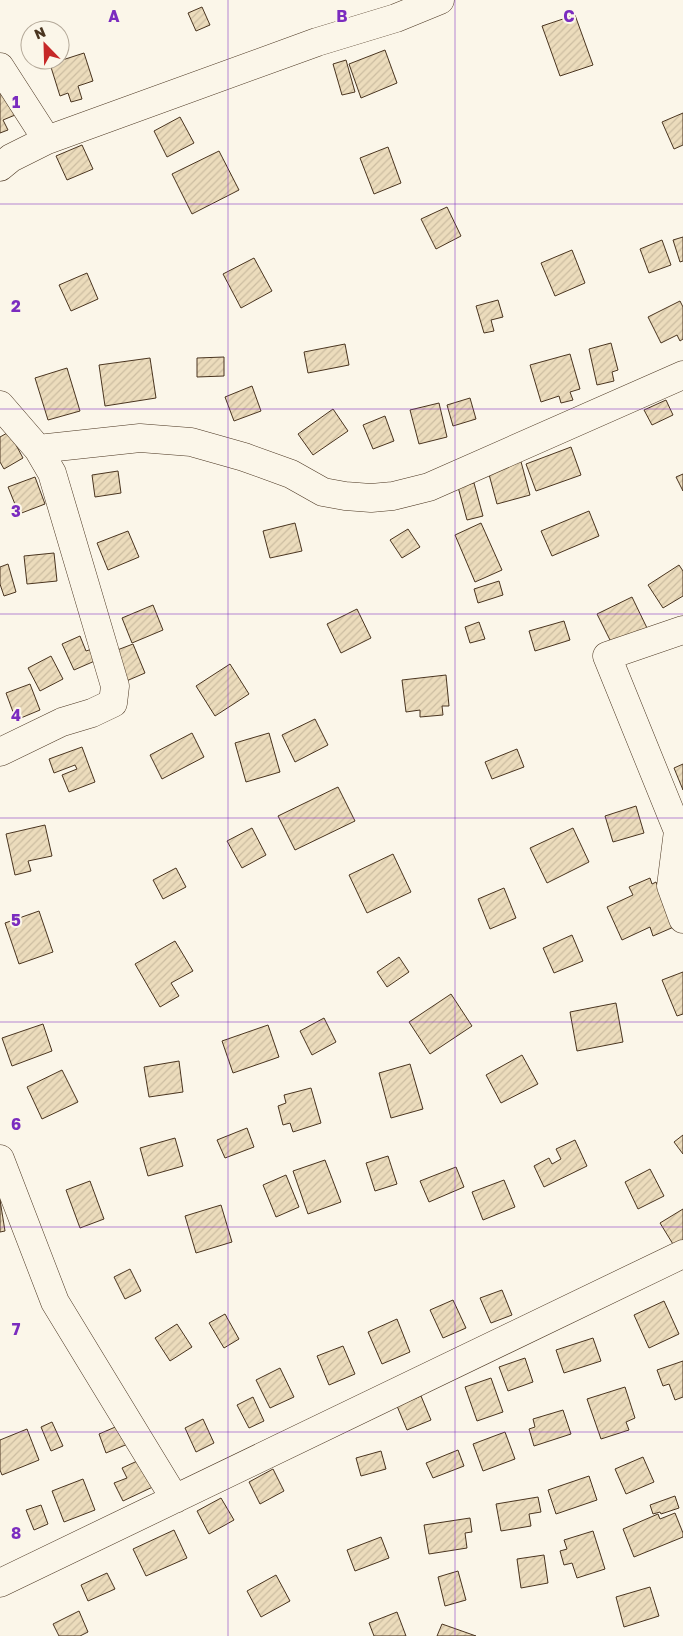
<svg xmlns="http://www.w3.org/2000/svg" width="683" height="1636" font-family="'Golos Text',sans-serif">
	<style>
		.building { fill: url(#building-hatch); stroke: #4a3520 }
		.lines { fill: none; stroke-linecap: round; stroke-linejoin: round }
		.minor-casing { stroke: #4a3520; stroke-width: 29 }
		.minor { stroke: #fbf6e9; stroke-width: 28 }
		.grid { fill: none; stroke: #7b2cbf; stroke-width: 1; stroke-opacity: 0.55 }
		.grid-label { font-size: 16px; text-anchor: middle; font-weight: bold; fill: #7b2cbf; stroke: #fbf6e9; stroke-width: 4; stroke-linejoin: round; paint-order: stroke }
	</style>
	<defs>
		<pattern id="building-hatch" width="6" height="6" patternUnits="userSpaceOnUse" patternTransform="scale(1.25)"><rect width="6" height="6" fill="#ecdcbc"/><path d="M-1 1l2-2M0 6l6-6M5 7l2-2" fill="none" stroke="#ccbda1"/></pattern>
	</defs>
	<rect width="100%" height="100%" fill="#fbf6e9"/>
	<path class="building" d="M202,7L210,25L196,31L188,13Z
		M575,15L593,65L560,76L542,26Z
		M385,50L397,83L361,98L349,64Z
		M84,53L93,81L78,86L82,99L71,102L68,93L60,96L50,64Z
		M346,60L355,92L342,95L333,64Z
		M0,84L20,113L3,120L8,130L0,133Z
		M683,113V145L674,149L662,122Z
		M180,117L194,143L167,157L154,131Z
		M82,145L93,169L67,180L56,156Z
		M388,147L401,183L374,194L360,158Z
		M219,151L239,190L192,214L172,174Z
		M447,207L461,236L436,249L421,219Z
		M683,237V261L680,262L673,240Z
		M662,240L671,265L649,273L640,249Z
		M572,250L585,283L555,296L541,263Z
		M254,258L272,291L241,308L223,274Z
		M87,273L98,299L71,311L59,285Z
		M498,300L503,317L491,320L494,331L484,333L476,306Z
		M680,301L683,307V339L680,341L677,335L661,343L648,317Z
		M611,343L618,370L612,372L614,381L597,385L589,349Z
		M345,344L349,365L308,373L304,352Z
		M570,354L580,389L570,392L573,400L561,403L559,396L541,402L530,365Z
		M224,357V376L197,377V358Z
		M150,358L156,398L105,406L99,365Z
		M67,368L80,411L48,420L35,378Z
		M252,386L261,411L234,421L225,397Z
		M470,398L476,419L453,426L447,405Z
		M666,400L673,415L652,425L644,410Z
		M439,403L447,437L419,444L410,410Z
		M333,409L348,431L313,455L298,434Z
		M385,416L394,441L373,449L363,425Z
		M9,432L23,458L4,469L0,462V437Z
		M571,447L581,475L536,491L526,464Z
		M520,458L530,495L497,504L487,467Z
		M118,471L121,493L95,497L92,475Z
		M683,474V491L676,477Z
		M35,477L45,504L19,514L8,487Z
		M474,483L483,516L467,520L458,487Z
		M589,511L599,536L552,556L541,531Z
		M295,523L302,551L270,558L263,531Z
		M481,523L502,570L475,582L455,535Z
		M408,529L420,547L402,558L390,540Z
		M128,531L139,557L108,570L97,543Z
		M54,553L57,581L27,584L24,556Z
		M8,564L16,592L4,596L0,584V567Z
		M679,565L683,571V596L663,608L648,585Z
		M499,581L503,595L478,603L474,589Z
		M632,597L647,628L612,644L597,614Z
		M153,605L163,630L132,643L122,618Z
		M357,609L371,638L341,653L327,624Z
		M564,621L570,640L535,651L529,631Z
		M479,622L485,639L470,643L465,627Z
		M80,636L86,651L92,649L97,660L74,670L62,644Z
		M133,644L145,673L124,682L112,652Z
		M51,656L63,679L40,691L28,668Z
		M230,664L249,694L215,716L196,686Z
		M446,675L449,706H442L443,715L420,717V710L406,712L402,680Z
		M30,684L40,710L16,720L6,693Z
		M315,719L328,745L295,762L282,735Z
		M192,733L204,757L162,779L150,755Z
		M269,733L280,772L246,782L235,743Z
		M82,747L95,782L69,792L62,775L77,769L75,765L54,773L49,759Z
		M517,749L524,767L492,779L485,762Z
		M683,764V790L674,768Z
		M338,787L355,821L295,850L278,816Z
		M636,806L644,833L613,842L605,816Z
		M45,825L52,856L28,861L31,871L15,875L6,834Z
		M252,828L266,855L242,868L227,841Z
		M573,828L589,862L547,883L530,848Z
		M393,854L411,892L367,913L349,875Z
		M176,868L186,887L163,899L153,880Z
		M650,878L652,884L656,882L676,926L653,936L650,927L622,940L607,907L633,895L629,887Z
		M504,888L516,918L490,929L478,899Z
		M39,911L53,952L19,964L5,923Z
		M572,935L583,961L554,973L543,948Z
		M175,941L193,971L171,983L179,996L160,1007L135,964Z
		M399,957L409,972L387,987L377,972Z
		M683,972V1014L677,1016L662,980Z
		M451,994L472,1026L430,1054L409,1022Z
		M616,1003L623,1042L577,1051L570,1012Z
		M324,1018L336,1042L312,1055L300,1031Z
		M43,1024L52,1051L12,1066L2,1038Z
		M268,1025L279,1057L233,1073L222,1041Z
		M522,1055L538,1084L501,1103L486,1075Z
		M179,1061L183,1092L149,1097L144,1067Z
		M410,1064L423,1109L391,1118L379,1073Z
		M62,1070L78,1102L42,1119L27,1087Z
		M311,1088L321,1123L293,1132L290,1123L283,1125L278,1106L286,1103L284,1095Z
		M247,1128L254,1147L225,1158L217,1140Z
		M683,1135V1154L674,1142Z
		M175,1138L183,1166L148,1176L140,1148Z
		M575,1140L587,1166L544,1187L534,1166L549,1158L552,1164L561,1159L556,1149Z
		M388,1156L397,1184L375,1191L366,1163Z
		M325,1160L341,1202L308,1214L293,1171Z
		M456,1167L464,1187L429,1202L420,1181Z
		M650,1169L664,1196L638,1209L625,1182Z
		M286,1175L299,1207L276,1217L263,1185Z
		M504,1180L515,1207L483,1220L472,1192Z
		M90,1181L104,1219L80,1228L66,1190Z
		M0,1200L5,1231L0,1232Z
		M221,1205L232,1242L196,1253L185,1216Z
		M683,1209V1245L676,1249L660,1223Z
		M130,1269L141,1291L125,1299L114,1277Z
		M502,1290L512,1315L491,1323L480,1298Z
		M453,1300L466,1328L443,1338L430,1310Z
		M664,1301L679,1334L649,1348L634,1315Z
		M225,1314L239,1339L224,1348L209,1323Z
		M397,1319L410,1352L382,1364L368,1332Z
		M177,1324L192,1347L170,1361L155,1338Z
		M593,1338L601,1361L564,1373L556,1350Z
		M343,1346L355,1374L329,1385L317,1356Z
		M525,1358L533,1382L508,1391L499,1367Z
		M683,1361V1397L675,1400L669,1384L663,1386L657,1370Z
		M280,1368L294,1397L270,1408L256,1380Z
		M491,1378L503,1412L477,1421L465,1387Z
		M625,1387L635,1418L626,1422L629,1430L601,1439L587,1399Z
		M421,1396L431,1420L407,1430L397,1406Z
		M253,1397L264,1421L249,1428L237,1405Z
		M563,1410L571,1434L534,1446L529,1429L535,1427L533,1419Z
		M203,1419L214,1443L196,1452L185,1428Z
		M52,1422L63,1446L51,1451L41,1427Z
		M127,1422L135,1441L106,1453L99,1434Z
		M27,1429L39,1460L2,1475L0,1470V1440Z
		M505,1432L515,1459L483,1471L473,1444Z
		M458,1450L464,1466L433,1478L426,1463Z
		M381,1451L386,1469L361,1476L356,1458Z
		M146,1457L159,1484L123,1501L114,1483L127,1478L122,1468Z
		M643,1457L654,1482L626,1494L615,1469Z
		M273,1469L284,1491L260,1504L249,1482Z
		M589,1476L597,1500L556,1514L548,1490Z
		M83,1479L95,1510L64,1522L52,1491Z
		M675,1496L679,1508L661,1514L660,1512L653,1514L650,1505Z
		M538,1497L541,1512L529,1514L531,1526L501,1531L496,1504Z
		M221,1498L234,1520L209,1534L197,1511Z
		M41,1505L48,1524L34,1530L26,1510Z
		M675,1513L683,1533V1537L634,1557L623,1529L658,1514L660,1519Z
		M470,1518L472,1532L465,1533L467,1548L429,1554L424,1525Z
		M174,1530L187,1558L146,1576L133,1549Z
		M593,1531L605,1569L577,1578L572,1563L564,1565L560,1551L567,1549L564,1540Z
		M381,1537L389,1558L355,1571L347,1550Z
		M544,1555L548,1583L521,1588L517,1559Z
		M458,1571L466,1600L445,1606L438,1577Z
		M107,1573L115,1589L88,1601L81,1585Z
		M276,1575L290,1601L261,1617L247,1591Z
		M650,1587L659,1616L624,1627L616,1597Z
		M79,1611L88,1632L80,1636H59L53,1624Z
		M397,1612L406,1636H374L369,1623Z
		M442,1624L476,1636H437Z"/>
	<g class="lines">
		<defs>
			<path id="minor" d="M0,67L47,140
				M0,167L11,158L47,140L317,42L396,18L440,0
				M0,405L38,449L52,473L115,686L113,703L92,713L62,722L0,752
				M38,449L140,438L191,442L244,457L291,474L323,492L345,496L371,498L393,496L429,487L683,375
				M683,630L607,656L678,831L671,886L683,919
				M0,1159L55,1302L175,1499
				M0,1583L683,1254"/>
		</defs>
		<use href="#minor" class="minor-casing"/>
		<use href="#minor" class="minor"/>
	</g>
	<path class="grid" d="M228,0V1636M455,0V1636M0,204H683M0,409H683M0,614H683M0,818H683M0,1022H683M0,1227H683M0,1432H683"/>
	<g class="grid-label">
		<text x="114" y="22">A</text>
		<text x="342" y="22">B</text>
		<text x="569" y="22">C</text>
		<text x="16" y="108">1</text>
		<text x="16" y="312">2</text>
		<text x="16" y="517">3</text>
		<text x="16" y="721">4</text>
		<text x="16" y="926">5</text>
		<text x="16" y="1130">6</text>
		<text x="16" y="1335">7</text>
		<text x="16" y="1539">8</text>
	</g>
	<g transform="translate(45 45) rotate(337)"><circle r="24" fill="#fbf6e9" stroke="#b4a999"/>
	<path d="M0-4L9 19L0 12L-9 19Z" fill="#c62828"/>
	<text y="-8" font-size="14" font-weight="bold" text-anchor="middle" fill="#4a3520">N</text>
	</g>
</svg>
